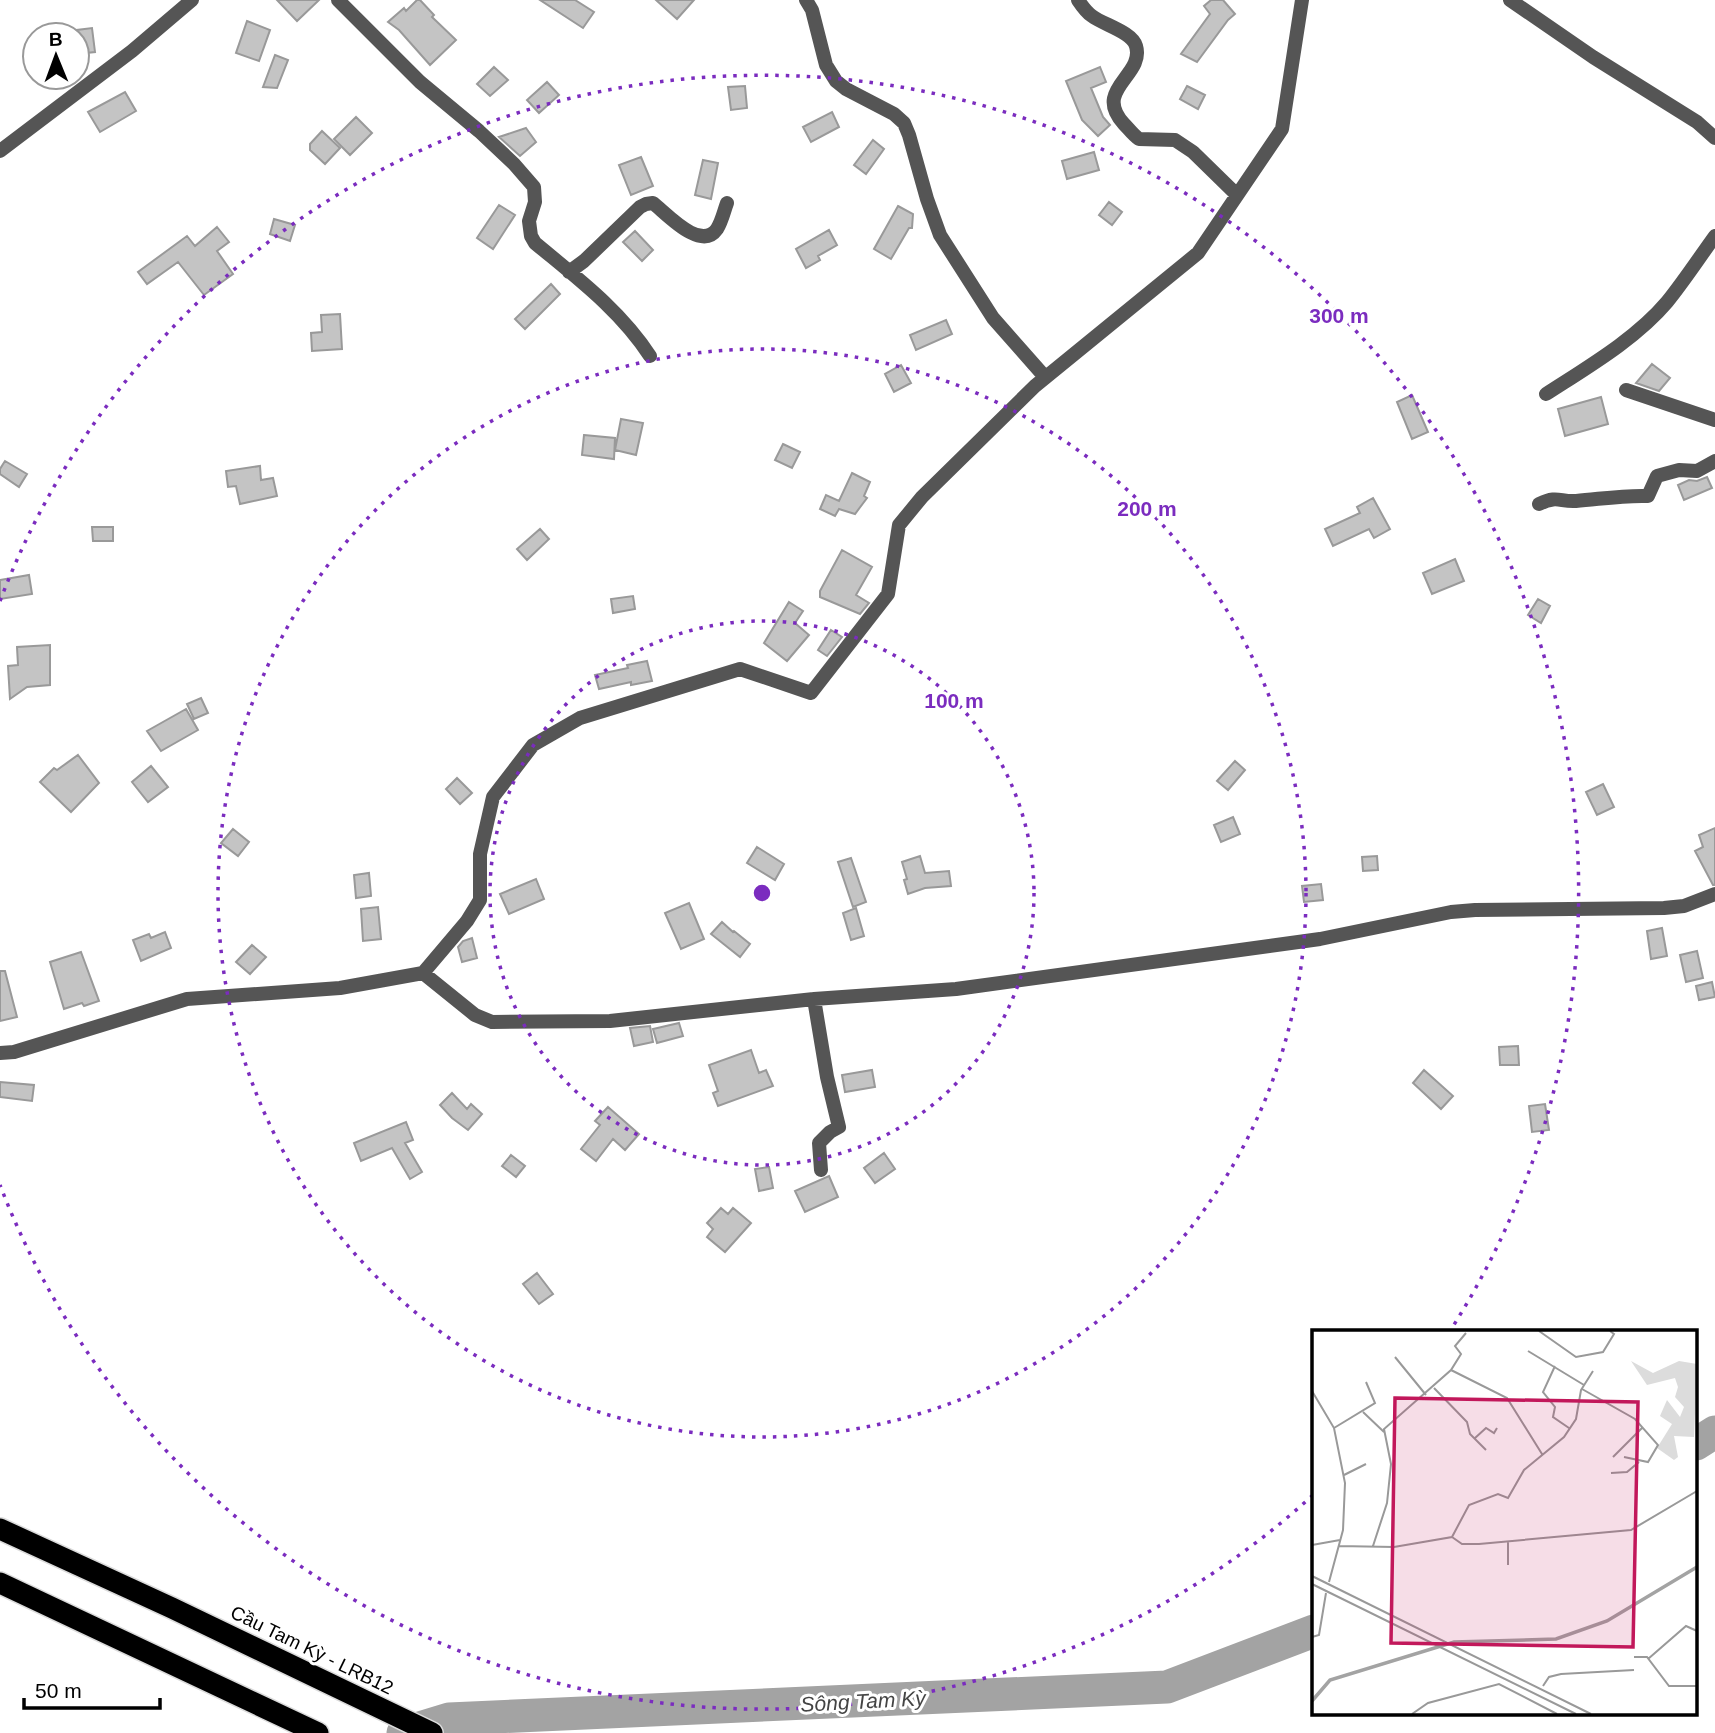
<svg xmlns="http://www.w3.org/2000/svg" width="1715" height="1733" font-family="Arial,sans-serif">
	<style>
		.lines { fill: none; stroke-linecap: round; stroke-linejoin: round }
		.river { stroke: #a3a3a3; stroke-width: 33 }
		.building { fill: #c4c4c4; stroke: #999; stroke-width: 2 }
		.motorway-casing { stroke: #dbdbdb; stroke-width: 24 }
		.minor { stroke: #555; stroke-width: 14 }
		.motorway { stroke: #000; stroke-width: 21 }
		.ring { fill: none; stroke: #7b2cbf; stroke-width: 3.5; stroke-dasharray: 3.5 7 }
		.labels { text-anchor: middle; dominant-baseline: central; stroke-width: 6; stroke-linejoin: round; paint-order: stroke }
		.street-label { font-size: 19px; fill: #000; stroke: #fff }
		.water-label { font-size: 21px; font-style: italic; fill: #444; stroke: #fff }
		.inset-river { fill: none; stroke: #a3a3a3; stroke-width: 3.5 }
		.inset-road { fill: none; stroke: #999; stroke-width: 2 }
		.view { fill: #c2185b; fill-opacity: 0.15; stroke: #c2185b; stroke-width: 3.5 }
		.inset-edge { fill: none; stroke: #000; stroke-width: 3.5 }
		.centre { fill: #7b2cbf; stroke: #fff; stroke-width: 3.5 }
		.ring-label { font-size: 21px; text-anchor: middle; font-weight: bold; fill: #7b2cbf; stroke: #fff; stroke-width: 6; stroke-linejoin: round; paint-order: stroke }
	</style>
	<rect width="100%" height="100%" fill="#fff"/>
	<g class="lines">
		<path class="river" d="M1696,1444L1715,1432
			M403,1733L449,1719L1167,1687L1314,1631"/>
	</g>
	<path class="building" d="M277,0H319L297,21Z
		M417,0H420L434,15L432,17L456,40L430,65L399,30L388,22L404,8L406,11Z
		M540,0H575L594,12L583,28Z
		M656,0H694L677,19Z
		M1211,0H1223L1235,14L1228,20L1197,62L1181,54L1210,14L1204,6Z
		M247,21L270,30L259,61L236,53Z
		M92,28L95,52L77,54V30Z
		M275,55L288,60L277,88L263,87Z
		M494,67L508,80L490,96L477,84Z
		M1100,67L1106,82L1091,88L1103,117L1110,125L1098,136L1082,120L1066,81Z
		M547,82L559,95L539,113L527,100Z
		M745,86L747,108L731,110L728,87Z
		M1187,86L1205,95L1198,109L1180,99Z
		M125,92L136,111L100,132L88,112Z
		M832,112L839,127L811,142L803,127Z
		M356,117L372,133L350,155L334,139Z
		M526,128L536,142L520,156L499,137Z
		M322,131L340,148L325,164L310,150V144Z
		M873,140L884,149L866,174L854,165Z
		M1094,152L1099,170L1067,179L1062,161Z
		M641,157L653,186L631,195L619,165Z
		M703,160L718,163L711,199L695,195Z
		M1109,202L1122,212L1112,225L1099,215Z
		M499,205L515,215L493,249L477,238Z
		M898,206L913,214L912,228H909L891,259L874,249Z
		M274,219L295,225L290,241L270,234Z
		M217,227L229,242L217,251L233,274L204,295L178,262L147,284L138,272L187,236L195,246Z
		M829,230L837,245L818,256L820,260L806,268L796,249Z
		M635,231L653,250L642,261L623,242Z
		M551,284L560,294L525,329L515,319Z
		M340,314L342,349L312,351L311,333L322,332L321,315Z
		M946,320L952,334L916,350L910,335Z
		M1652,364L1670,378L1659,391L1636,383Z
		M901,365L911,383L894,392L885,374Z
		M1412,395L1428,432L1412,439L1397,402Z
		M1601,397L1608,424L1565,436L1558,409Z
		M621,419L643,423L636,455L615,450Z
		M584,435L615,438L614,459L582,455Z
		M783,444L800,452L792,468L775,460Z
		M5,461L27,474L19,487L0,474V469Z
		M260,466L261,480L273,478L277,496L240,504L236,486L228,487L226,471Z
		M852,473L870,482L864,496L867,498L855,514L839,509L835,516L820,509L826,495L839,501Z
		M1707,477L1712,488L1684,500L1678,485L1689,480L1697,481Z
		M1373,498L1390,529L1374,538L1369,529L1333,546L1325,529L1360,513L1357,507Z
		M92,527H113V541H93Z
		M540,529L549,539L527,560L517,549Z
		M842,550L872,567L856,595L869,603L860,614L820,597V591Z
		M1455,559L1464,581L1432,594L1423,573Z
		M29,575L32,594L0,599V580Z
		M633,596L635,609L613,613L611,599Z
		M1538,599L1550,606L1541,623L1528,615Z
		M789,602L803,611L795,623L809,635L787,661L764,643Z
		M831,630L842,637L827,656L818,650Z
		M50,645V685L27,687L10,699L8,666L18,665L17,647Z
		M647,661L652,681L631,685V682L599,689L595,675L628,668L627,665Z
		M201,698L208,713L194,719L187,704Z
		M186,709L198,730L161,751L147,731Z
		M78,755L99,783L71,812L40,782L54,768L57,770Z
		M1235,761L1245,770L1228,790L1217,781Z
		M151,766L168,787L148,802L132,782Z
		M457,778L472,793L460,804L446,789Z
		M1603,784L1614,807L1597,815L1586,792Z
		M1233,817L1240,834L1221,842L1214,825Z
		M1715,828V885H1713L1695,851L1703,847L1699,835Z
		M233,829L249,842L238,856L221,843Z
		M757,847L784,864L775,880L747,863Z
		M920,856L925,873L949,871L951,886L925,888L908,894L904,880L907,879L902,862Z
		M1377,856L1378,870L1363,871L1362,857Z
		M851,858L866,902L853,907L838,862Z
		M369,873L371,896L356,898L354,875Z
		M536,879L544,899L509,914L500,894Z
		M1321,884L1323,900L1304,902L1302,886Z
		M689,903L704,939L681,949L665,913Z
		M378,907L381,939L363,941L361,909Z
		M856,908L864,936L851,940L843,913Z
		M722,922L733,932L734,931L750,944L740,957L711,934Z
		M1662,928L1667,956L1651,959L1647,931Z
		M165,932L171,948L141,961L133,940L149,934L151,938Z
		M472,938L477,958L462,962L458,947L463,941Z
		M252,945L266,957L250,974L236,962Z
		M1697,951L1703,978L1686,982L1680,955Z
		M81,952L99,1001L84,1006L82,1003L64,1009L50,962Z
		M0,971H5L17,1017L0,1021Z
		M1712,982L1715,997L1699,1000L1696,986Z
		M679,1023L683,1036L657,1043L653,1029Z
		M650,1026L653,1042L634,1046L630,1028Z
		M1518,1046L1519,1065H1500L1499,1047Z
		M751,1050L759,1073L766,1070L773,1086L718,1106L713,1093L718,1091L709,1065Z
		M872,1070L875,1087L845,1092L842,1075Z
		M1424,1070L1453,1096L1441,1109L1413,1083Z
		M0,1082L34,1085L32,1101L0,1097Z
		M452,1093L467,1109L471,1104L482,1114L468,1130L452,1118L440,1105Z
		M1545,1104L1549,1130L1532,1132L1529,1106Z
		M608,1107L639,1134L625,1150L613,1139L596,1161L581,1149L600,1125L595,1121Z
		M406,1122L413,1140L405,1143L422,1172L410,1179L392,1148L361,1161L354,1143Z
		M884,1153L895,1169L875,1183L864,1168Z
		M511,1155L525,1166L516,1177L502,1166Z
		M769,1167L773,1188L759,1191L755,1169Z
		M829,1176L838,1197L805,1212L795,1191Z
		M721,1208L728,1214L733,1208L751,1223L725,1252L707,1237L713,1229L707,1223Z
		M537,1273L553,1294L539,1304L523,1284Z"/>
	<g class="lines">
		<defs>
			<path id="motorway" d="M0,1529L172,1608L432,1733
				M0,1583L318,1733"/>
		</defs>
		<use href="#motorway" class="motorway-casing"/>
		<path class="minor" d="M338,0L420,82L479,131L514,164L534,187L535,202L529,221L531,236L535,243C577,278 620,310 650,356
			M806,0L812,10L826,65L836,81L846,89L894,114L904,123L909,135L927,199L940,235L993,318L1045,377
			M1078,0C1082,6 1086,12 1092,16C1104,25 1132,32 1136,46C1145,76 1092,89 1124,124C1129,129 1133,135 1139,139L1175,140L1193,152L1237,195
			M1510,0L1593,57L1697,122L1715,138
			M0,151L132,51L192,0
			M569,272L584,261L640,207L646,204L653,203C667,214 701,252 717,229C722,221 724,211 727,203
			M1626,390L1715,420
			M1546,394C1586,368 1636,339 1667,302C1684,281 1699,258 1715,236
			M1539,504C1558,495 1559,502 1576,501C1601,499 1623,495 1648,496L1657,476L1679,470L1697,471L1715,461
			M423,973L475,1015L492,1022L610,1021L814,999L956,989L1320,939L1451,912L1475,910L1664,908L1684,906L1715,894
			M814,999L827,1077L839,1127L830,1132L819,1143L821,1170
			M0,1053L14,1052L187,999L340,988L423,973L467,921L480,900V854L493,797L533,745L580,718L740,669L811,693L888,594L899,525L922,497L1035,386L1198,253L1282,129L1302,0"/>
		<use href="#motorway" class="motorway"/>
	</g>
	<g class="ring">
		<circle cx="762" cy="893" r="272"/>
		<circle cx="762" cy="893" r="544"/>
		<path d="M1313 1495A816 816 0 0 1 0 1185M0 601A816 816 0 1 1 1450 1331"/>
	</g>
	<g class="labels">
		<g class="street-label">
			<text transform="translate(312 1650) rotate(26)">Cầu Tam Kỳ - LRB12</text>
		</g>
		<g class="water-label">
			<text transform="translate(863 1701) rotate(-3)">Sông Tam Kỳ</text>
		</g>
	</g>
	<g transform="translate(1312 1330)">
		<rect width="385" height="385" fill="#fff"/>
		<path d="M319,31L341,43L367,31L385,34L382,107L362,106L366,127L362,130L345,118L360,94L348,86L355,70L368,87L372,77L363,67L366,57L363,48L335,55Z" fill="#dcdcdc"/>
		<path class="inset-river" d="M0,371L18,350L142,312L244,309L295,291L385,237"/>
		<path class="inset-road" d="M227,1L264,27L291,22L302,4L298,1M216,21L272,55M83,27L114,65M243,36L231,62L243,77L241,87L257,98M139,40L195,68L230,124M122,58L155,92L158,104L174,120M270,59L323,89L346,115L336,132L312,127M0,61L22,98L33,153L31,200L17,252M51,82L72,102M22,98L63,73L54,52M163,108L174,98L182,103L185,98M301,127L331,97M299,143L315,142L327,132M32,145L54,134M140,207L150,214H167L319,200L385,161M196,211V235M0,215L28,210M26,216L82,217L140,207L157,175L186,164L196,168L212,140L252,107L264,89L269,60L281,41M61,216L75,173L79,134L72,99L139,40L149,24L143,16L154,3M0,246L279,384M0,254L264,384M0,307L7,305L14,263M322,327H335L357,356H385M336,329L374,296L385,301M231,356L237,347L249,344L322,340M100,384L116,373L187,354L245,384"/>
		<path class="view" d="M83,68L326,72L321,317L79,313Z"/>
		<rect width="385" height="385" class="inset-edge"/>
	</g>
	<circle cx="762" cy="893" r="10" class="centre"/>
	<g class="ring-label">
		<text x="1339" y="323">300 m</text>
		<text x="1147" y="516">200 m</text>
		<text x="954" y="708">100 m</text>
	</g>
	<g transform="translate(56 56) rotate(359)"><circle r="33" fill="#ffffff" stroke="#999999" stroke-width="2"/>
	<path d="M0-5L12 26L0 18L-12 26Z" fill="#000000"/>
	<text y="-10" font-size="19" font-weight="bold" text-anchor="middle" fill="#000000">B</text>
	</g>
	<path d="M24 1698v10h136v-10" fill="none" stroke="#000000" stroke-width="3.5"/>
	<text x="35" y="1698" font-size="21" fill="#000000" stroke="#ffffff" stroke-width="5" paint-order="stroke">50 m</text>
</svg>
